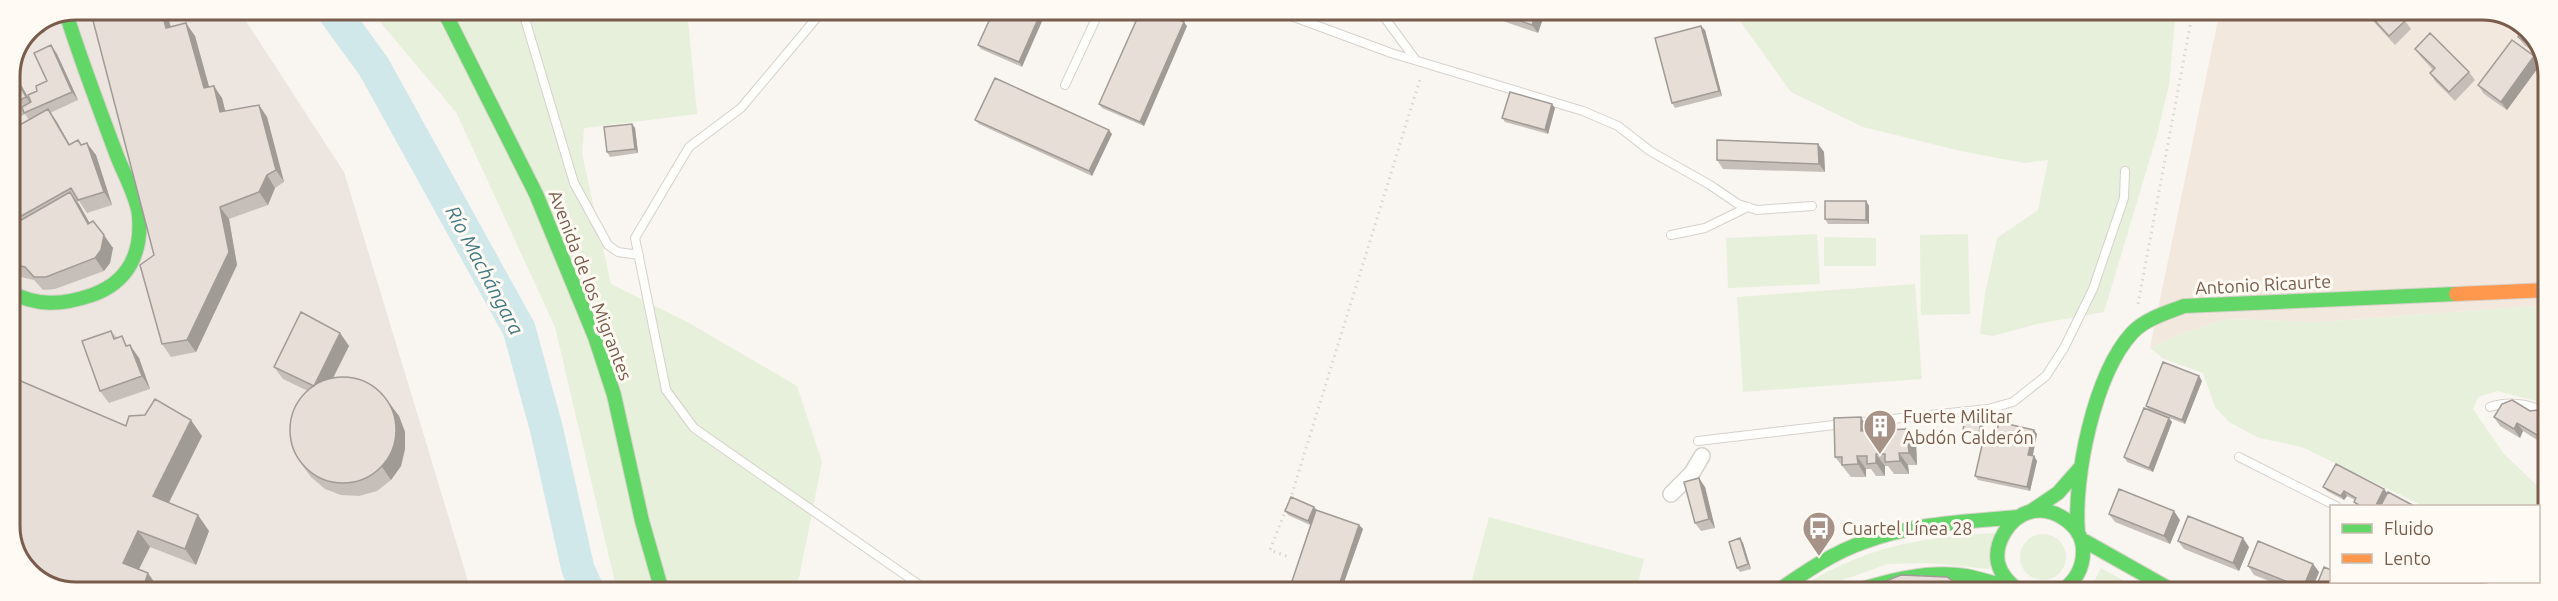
<svg xmlns="http://www.w3.org/2000/svg" width="2558" height="601" font-family="Ubuntu,sans-serif">
	<style>
		.residential { fill: #f2e8de }
		.industrial { fill: #ede5e0 }
		.green { fill: #e7f0db }
		.lines { fill: none; stroke-linecap: round; stroke-linejoin: round }
		.river { stroke: #d0e8ea; stroke-width: 33 }
		.lane-casing { stroke: #d7d1cb; stroke-width: 10 }
		.street-casing { stroke: #d7d1cb; stroke-width: 18 }
		.fast-casing { stroke: #d9d2cb; stroke-width: 16 }
		.slow-casing { stroke: #d9d2cb; stroke-width: 16 }
		.path { stroke: #dcd5d0; stroke-width: 3; stroke-dasharray: 1.5 4.5; stroke-linecap: butt }
		.lane { stroke: #fefefd; stroke-width: 8 }
		.street { stroke: #fefefd; stroke-width: 15 }
		.fast { stroke: #63d668; stroke-width: 14 }
		.slow { stroke: #ff974d; stroke-width: 14 }
		.wall { fill: #c6bfb9 }
		.shaded-wall { fill: #a19b96 }
		.building { fill: #e6ded7; stroke: #a19b96; stroke-width: 1.5 }
		.labels { text-anchor: middle; dominant-baseline: central; stroke-width: 6; stroke-linejoin: round; paint-order: stroke }
		.street-label { font-size: 18px; fill: #7a5c4d; stroke: #fffaf3 }
		.poi-label { font-size: 18px; fill: #7a5c4d; stroke: #fffaf3; text-anchor: start }
		.water-label { font-size: 20px; font-style: italic; fill: #437c86; stroke: #fffaf3 }
		.rim { fill: none; stroke: #7a5c4d; stroke-width: 3 }
	</style>
	<rect width="100%" height="100%" fill="#f9f5f0"/>
	<path class="residential" d="M2220,10H2496L2532,31L2549,71L2548,305L2320,322L2226,319L2178,335L2150,348Z"/>
	<path class="industrial" d="M76,9H238L344,172L471,591H62L26,570L10,534L9,75L29,28Z"/>
	<path class="green" d="M369,9H687L697,114L584,128L582,154L611,284L689,323L797,386L822,462L799,578L783,591H617L555,327L456,112Z
		M1732,10H2176L2169,85L2157,135L2104,312L2037,324L1993,336L1980,334L1985,294L1997,238L2038,210L2048,160L2025,163L1965,152L1863,127L1791,92Z
		M1817,234L1820,284L1728,288L1726,238Z
		M1968,234L1970,314L1921,315L1920,235Z
		M1824,237L1876,238V266H1824Z
		M1915,284L1922,379L1743,392L1737,297Z
		M2548,305V399L2536,401L2497,391L2478,397L2473,409L2504,454L2548,496V539L2539,554L2538,506H2423L2302,447L2259,438L2229,422L2215,407L2203,373L2164,359L2150,348L2178,335L2226,319L2320,322Z
		M1489,517L1644,559L1636,592L1469,591Z
		M1994,533L1990,569L1928,563L1888,564L1808,592H1793C1861,548 1913,538 1994,533Z
		M2020 557a23 23 0 1 1 46 0a23 23 0 1 1-46 0Z
		M2101,568L2144,592H2109L2091,588Z"/>
	<g class="lines">
		<path class="river" d="M332,9L374,67L519,329L546,427L578,569L588,591"/>
		<defs>
			<path id="lane" d="M522,9L574,183L608,245L618,252L639,255
				M824,9L741,108L689,147L635,238L666,390L694,428L928,591
				M1275,10L1391,53L1583,111L1618,126L1650,151L1710,185L1738,204L1757,210L1812,206
				M1379,10L1415,59
				M1065,85L1100,10
				M1671,235L1705,228L1748,207
				M2490,407C2510,400 2529,404 2548,413
				M1854,423L1988,409L2013,402L2046,376L2064,348L2093,289L2124,198L2125,171
				M1698,441L1843,424
				M2239,457L2336,506
				M2478,582L2492,588"/>
			<path id="street" d="M1671,494L1692,473L1702,456"/>
			<path id="fast" d="M443,9L536,194L595,337L614,395L642,521L662,591
				M9,291C36,307 63,305 92,295C129,282 142,252 139,216C138,199 123,172 117,156C99,108 81,61 66,13
				M2030,512L2058,493L2080,468
				M2078,533C2073,478 2094,375 2132,333C2145,319 2166,313 2184,306L2456,294
				M2081,539L2175,592
				M1776,592C1804,573 1832,553 1864,542C1913,523 1967,522 2018,517
				M1852,592C1888,581 1927,570 1966,576C1982,579 1999,585 2015,589
				M2020,592C2011,584 2001,576 1998,563C1994,543 2009,518 2029,512C2053,505 2082,525 2083,549C2084,568 2075,582 2060,592"/>
			<path id="slow" d="M2456,294L2548,290"/>
		</defs>
		<use href="#lane" class="lane-casing"/>
		<use href="#street" class="street-casing"/>
		<use href="#fast" class="fast-casing"/>
		<use href="#slow" class="slow-casing"/>
		<path class="path" d="M2138,304L2193,10
			M1290,500L1421,76
			M1286,509L1270,550L1289,557"/>
		<use href="#lane" class="lane"/>
		<use href="#street" class="street"/>
		<use href="#fast" class="fast"/>
		<use href="#slow" class="slow"/>
	</g>
	<path class="wall" d="M161,9L169,21L171,27L195,36L209,87L222,98L225,111L259,105L267,117L284,182L275,188L268,205L229,219L237,265L196,352L171,357L162,344Z
		M994,10L1022,67L981,49L978,45Z
		M1471,10H1546L1538,33Z
		M2363,10H2395L2405,21L2411,29L2395,45Z
		M42,23L45,32L22,45L29,28Z
		M1187,26L1144,126L1102,108L1099,104Z
		M1705,30L1722,96L1675,108L1672,103Z
		M2532,31L2544,59L2524,45L2518,37Z
		M51,45L57,54L78,100L50,113L70,145H82L96,155L112,205L87,213L79,201L77,202L89,223L113,248L110,263L104,271L55,289L43,290L34,280L21,277L9,261V131L29,120L25,114L9,123V75L12,68L31,103L37,91L47,81Z
		M2415,49L2469,72L2475,80L2455,101L2436,82L2430,73L2433,70L2421,57Z
		M2540,65L2507,110L2484,94L2478,85Z
		M1555,108L1548,134L1505,122L1502,118Z
		M975,120L1112,134L1092,176L979,124Z
		M632,124L635,128L638,153L610,157L607,152Z
		M1818,144L1824,152L1825,172L1723,169L1717,160Z
		M1866,201L1869,206V224H1828L1825,219Z
		M111,331L117,338L128,346L139,358L150,389L109,403L100,391Z
		M340,333L349,346L333,378L399,416L405,432V449L401,466L391,480L377,491L359,496L341,495L325,489L311,477L302,465L308,391L283,379L274,367Z
		M2202,381L2185,424L2149,410L2146,406Z
		M2530,411L2548,415V456L2546,455L2540,446L2542,443L2523,431L2520,438L2500,426L2494,417Z
		M1982,417L1985,422L1982,438L1966,434L1963,430Z
		M2169,418L2172,422L2153,472L2127,462L2124,457Z
		M126,426L202,436L169,503L209,531L196,565L150,547L139,569L159,589L62,591Z
		M1907,429L1916,442L1917,465H1908L1909,474H1894L1888,466H1885V476H1876L1871,469H1866V477H1851L1835,457L1869,430V431Z
		M2034,430L2037,434L2032,456H2034L2037,461L2030,491L1978,480L1975,476L1994,443Z
		M1705,487L1715,528L1701,531L1695,523Z
		M2323,487L2384,489L2387,493L2416,507H2357L2354,502L2355,500L2347,496L2344,500L2327,491Z
		M1314,507L1317,510L1359,525L1363,529L1341,591H1312L1295,586L1292,581L1310,525L1288,515L1285,511Z
		M2109,514L2180,520L2170,544L2115,522Z
		M1740,538L1743,543L1751,569L1740,572L1737,568Z
		M2178,541L2249,547L2239,571L2184,549Z
		M2313,564L2319,572L2311,592H2297L2254,575L2248,566Z"/>
	<path class="shaded-wall" d="M161,9L169,21L175,41L166,28Z
		M1042,10H1047L1022,67L1019,62Z
		M1537,10H1546L1538,33L1532,25Z
		M1184,22L1187,26L1144,126L1140,122Z
		M42,23L45,32L40,24Z
		M186,23L195,36L213,101L204,88Z
		M1701,26L1705,30L1722,96L1719,91Z
		M51,45L57,54L78,100L72,92Z
		M2534,56L2540,65L2507,110L2501,102Z
		M12,68L35,110L26,97L11,70Z
		M214,86L222,98L229,125L220,112Z
		M1552,104L1555,108L1548,134L1545,130Z
		M259,105L267,117L284,182L276,170Z
		M48,109L57,122L77,158L69,145Z
		M632,124L635,128L638,153L635,149Z
		M1109,130L1112,134L1092,176L1089,171Z
		M87,143L96,155L112,205L104,192Z
		M1818,144L1824,152L1825,172L1819,164Z
		M267,175L275,188L268,205L259,192Z
		M70,192L79,204L97,236L88,224Z
		M1866,201L1869,206V224L1866,220Z
		M220,207L229,219L237,265L196,352L187,340Z
		M104,235L113,248L110,263L104,271L95,258Z
		M340,333L349,346L323,398L314,386Z
		M130,345L139,358L150,389L142,376Z
		M2199,376L2202,381L2185,424L2182,420Z
		M390,404L399,416L405,432V449L401,466L391,480L382,467Z
		M1861,417L1869,430L1870,444L1861,431Z
		M1982,417L1985,422L1982,438L1979,433Z
		M2169,418L2172,422L2153,472L2149,468Z
		M191,420L202,436L164,512L153,496Z
		M2517,423L2523,431L2520,438L2514,429Z
		M1907,429L1916,442L1917,465L1909,453Z
		M2034,430L2037,434L2032,460L2028,455Z
		M1899,453L1908,465L1909,474L1900,461Z
		M1876,454L1885,466V476L1876,463Z
		M1857,456L1866,469V477L1858,464Z
		M2034,456L2037,461L2030,491L2027,487Z
		M1699,478L1705,487L1715,528L1709,519Z
		M2384,489L2388,494L2381,507H2375Z
		M2344,491L2347,496L2344,500L2341,496Z
		M1314,507L1317,511L1311,526L1308,521Z
		M2174,511L2180,520L2170,544L2164,536Z
		M198,515L209,531L196,565L185,549Z
		M1359,525L1363,529L1341,591H1337Z
		M138,531L150,547L134,579L123,563Z
		M1740,538L1743,543L1751,569L1748,564Z
		M2243,538L2249,547L2239,571L2233,563Z
		M2313,564L2319,572L2311,592H2306L2303,588Z
		M148,573L159,589L158,591H142Z"/>
	<path class="building" d="M90,9H152L153,10L161,9L166,28L186,23L204,88L214,86L220,112L259,105L276,170L267,175L259,192L220,207L229,252L187,340L162,344L140,265L154,255Z
		M994,10H1042L1019,62L978,45Z
		M1141,10H1155L1184,22L1140,122L1099,104Z
		M1489,10H1537L1532,25Z
		M2365,10H2395L2405,21L2389,36Z
		M1701,26L1719,91L1672,103L1655,38Z
		M2524,27L2532,31L2540,52L2518,37Z
		M2430,33L2469,72L2449,92L2430,73L2435,68L2415,49Z
		M2512,40L2534,56L2501,102L2478,85Z
		M51,45L72,92L24,113L22,107L31,102L28,95L37,91L36,86L47,81L34,53Z
		M11,70L26,97L9,106V75Z
		M995,78L1109,130L1089,171L975,120Z
		M1510,92L1552,104L1545,130L1502,118Z
		M48,109L69,145L78,140L81,145L87,143L104,192L78,200L71,188L9,223V131Z
		M632,124L635,149L607,152L604,127Z
		M1717,140L1818,144L1819,164L1717,160Z
		M70,192L88,224L93,221L104,235L101,250L95,258L46,277H34L25,267L12,264L9,261V227Z
		M1825,201H1866V220L1825,219Z
		M301,312L340,333L314,386L274,367Z
		M111,331L114,339L122,336L126,346L130,345L142,376L100,391L82,341Z
		M2163,362L2199,376L2182,420L2146,406Z
		M9,376L126,426L129,416L145,415L155,399L191,420L153,496L198,515L185,549L138,531L123,563L148,573L142,591H62L26,570L10,534Z
		M290 430a53 53 0 1 1 106 0a53 53 0 1 1-106 0Z
		M2512,400L2530,411L2538,410L2548,415V451L2540,446L2544,439L2517,423L2514,429L2494,417L2502,404Z
		M2144,408L2169,418L2149,468L2124,457Z
		M1966,414L1982,417L1979,433L1963,430Z
		M1861,417V431L1907,429L1909,453H1899L1900,461L1885,462V454H1876V463L1867,464V456H1857L1858,464L1842,465V457H1835L1834,418Z
		M1999,422L2034,430L2028,455L2034,456L2027,487L1975,476L1983,441L1994,443Z
		M2336,464L2384,489L2375,507H2362L2354,502L2356,498L2344,491L2341,496L2323,487Z
		M1699,478L1709,519L1695,523L1684,482Z
		M2119,489L2174,511L2164,536L2109,514Z
		M2388,492L2416,507H2380Z
		M1291,497L1314,507L1308,521L1285,511Z
		M1316,510L1359,525L1337,591H1322L1292,581Z
		M2188,516L2243,538L2233,563L2178,541Z
		M1740,538L1748,564L1737,568L1729,542Z
		M2258,541L2313,564L2303,588L2248,566Z
		M2324,567L2331,570V582H2360L2379,589L2378,592H2314Z
		M1901,575L1947,577L1969,592H1862L1866,589Z"/>
	<defs>
		<symbol id="building-pin" viewBox="-11 -11 22 30"><path d="M0 17L-7.5 6A9.5 9.5 0 1 1 7.5 6Z" fill="#a69286" stroke="#fffaf3"/><path d="M-4-6H4V6H1V3H-1V6H-4ZM-2.5-4.3h1.7v1.8h-1.7ZM.8-4.3h1.7v1.8H.8ZM-2.5-1h1.7V.8h-1.7ZM.8-1h1.7V.8H.8Z" fill="#fff"/></symbol>
		<symbol id="bus-pin" viewBox="-11 -11 22 30"><path d="M0 17L-7.5 6A9.5 9.5 0 1 1 7.5 6Z" fill="#a69286" stroke="#fffaf3"/><path d="M-5-6H5V4H4V6H2V4H-2V6H-4V4H-5ZM-3.5-4V0h7V-4ZM-3.5 1.2v1.5H-2V1.2ZM2 1.2v1.5H3.5V1.2Z" fill="#fff"/></symbol>
	</defs>
	<g fill-rule="evenodd">
		<use href="#building-pin" x="1861" y="407" width="38" height="52"/>
		<use href="#bus-pin" x="1800" y="509" width="38" height="52"/>
	</g>
	<g class="labels">
		<g class="street-label">
			<text transform="translate(2263 284) rotate(-3)">Antonio Ricaurte</text>
			<text transform="translate(591 285) rotate(69)">Avenida de los Migrantes</text>
		</g>
		<g class="poi-label">
			<text x="1903" y="416">Fuerte Militar<tspan x="1903" dy="21">Abdón Calderón</tspan></text>
			<text x="1842" y="528">Cuartel Línea 28</text>
		</g>
		<g class="water-label">
			<text transform="translate(485 270) rotate(62)">Río Machángara</text>
		</g>
	</g>
	<path d="M0 0H2558V601H0ZM76 20H2482A56 56 0 0 1 2538 76V526A56 56 0 0 1 2482 582H76A56 56 0 0 1 20 526V76A56 56 0 0 1 76 20Z" fill="#fffaf3" fill-rule="evenodd"/>
	<path class="rim" d="M76 20H2482A56 56 0 0 1 2538 76V526A56 56 0 0 1 2482 582H76A56 56 0 0 1 20 526V76A56 56 0 0 1 76 20Z"/>
	<rect x="2330" y="505" width="210" height="78" fill="#fffaf3" stroke="#cabbb1" stroke-width="1.5"/>
	<rect x="2342" y="524" width="30" height="9" fill="#63d668" stroke="#cabbb1" stroke-width="1.5"/>
	<text x="2384" y="535" font-size="18" fill="#7a5c4d">Fluido</text>
	<rect x="2342" y="554" width="30" height="9" fill="#ff974d" stroke="#cabbb1" stroke-width="1.5"/>
	<text x="2384" y="565" font-size="18" fill="#7a5c4d">Lento</text>
</svg>
